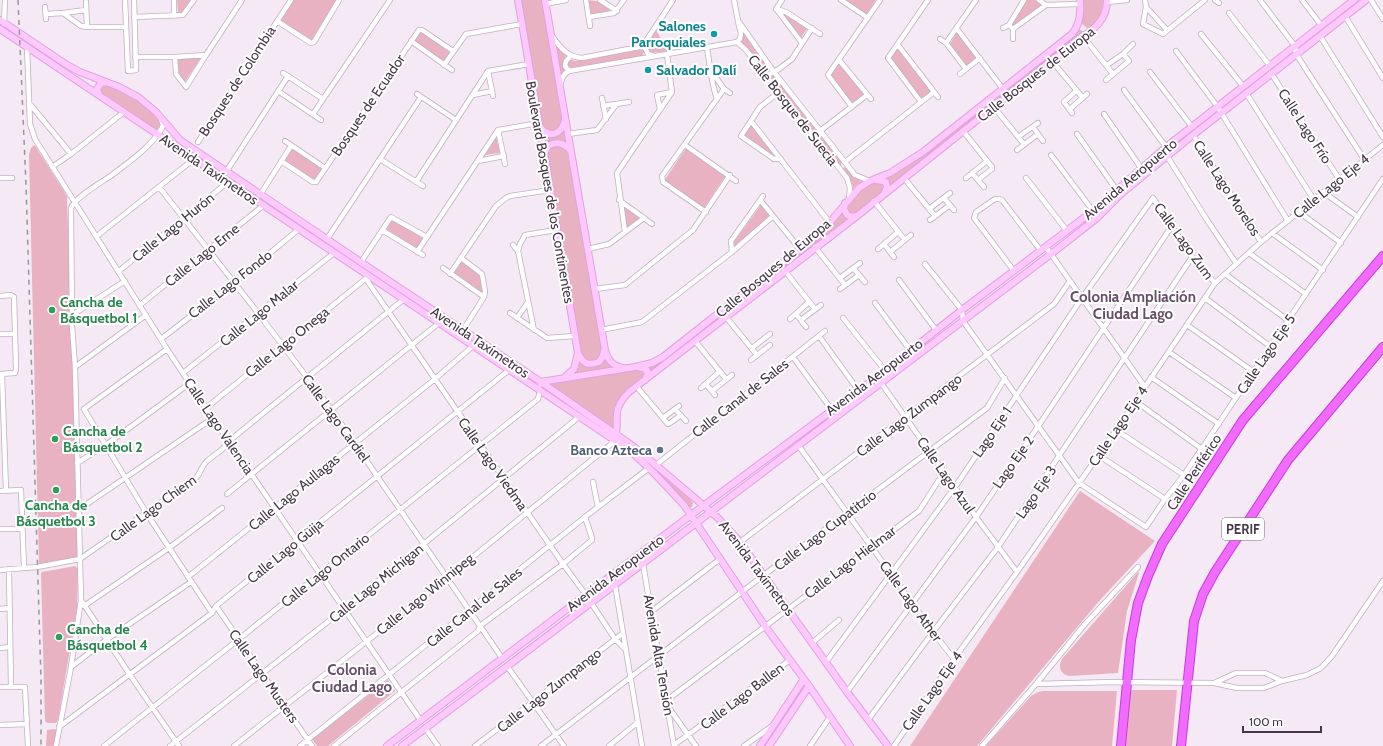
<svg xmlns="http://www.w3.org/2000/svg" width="1383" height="746" font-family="Cabin,sans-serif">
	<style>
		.green { fill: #e9b2c2 }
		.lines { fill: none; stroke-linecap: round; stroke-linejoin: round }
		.street-casing { stroke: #c1aec3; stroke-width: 6 }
		.secondary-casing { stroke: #e0a1e0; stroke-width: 8 }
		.highway-casing { stroke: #cb3ade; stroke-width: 10 }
		.street { stroke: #fff; stroke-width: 4.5 }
		.secondary { stroke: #ffc9fe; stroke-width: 6 }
		.highway { stroke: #f16bfe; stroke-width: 8 }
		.rail { stroke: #989898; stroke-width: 1.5; stroke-dasharray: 5 5; stroke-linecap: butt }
		.culture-dot { fill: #0f9aa8; stroke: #fff; stroke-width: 1.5 }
		.leisure-dot { fill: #2e9e5b; stroke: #fff; stroke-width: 1.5 }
		.service-dot { fill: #5c6f8a; stroke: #fff; stroke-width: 1.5 }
		.labels { text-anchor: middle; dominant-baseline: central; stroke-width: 4; stroke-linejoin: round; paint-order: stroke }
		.shield { fill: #fff; stroke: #7e737f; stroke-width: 1 }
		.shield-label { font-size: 13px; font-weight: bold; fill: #463748 }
		.culture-label { font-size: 14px; font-weight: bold; fill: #0d838f; stroke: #fff; text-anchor: end }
		.street-label { font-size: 14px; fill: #463748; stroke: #fff }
		.leisure-label { font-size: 14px; font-weight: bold; fill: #27864d; stroke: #fff; text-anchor: start }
		.service-label { font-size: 14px; font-weight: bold; fill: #4e5e75; stroke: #fff; text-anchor: end }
		.neighbourhood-label { font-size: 15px; font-weight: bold; fill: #674e6b; stroke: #fff }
	</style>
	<rect width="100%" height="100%" fill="#f4e9f5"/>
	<path class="green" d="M177,0H191L183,13L178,14Z
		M293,0H336L311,41L279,22Z
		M521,0H542L562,122L558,130L546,131L542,124Z
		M587,0C596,0 608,3 611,13L591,16Z
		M845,0H876L866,15Z
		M1026,0H1035L1042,4L1015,27L1011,24Z
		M1081,0H1103C1103,10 1099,26 1087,28L1082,24Z
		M784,15H789L808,27L801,38Z
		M1078,27L1080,30L1087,33L889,186V180L884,179L905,167Z
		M656,30L668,51L652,53L649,51L648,42Z
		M419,31L451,52L444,61L415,42L414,39Z
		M744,32L749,41L770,69L769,72L767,73L766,71L748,48L740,42Z
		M957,32L977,58L966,66L950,44Z
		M553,39L567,55C563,61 563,64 567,70L563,72L561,75Z
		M898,49L932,92L922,99L891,62V57Z
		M640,50H643L644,52L642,57L569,68L567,66V61L570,59L575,61Z
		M202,56L185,82L179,73L177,58Z
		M839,63L864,94L852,103L830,75Z
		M774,75L842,162L841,166H840L772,79L771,77Z
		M104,85C125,85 146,107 160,121V125L158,129H154L101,94L100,91Z
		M751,124L773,152L772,155L743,136Z
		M564,129L566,142C558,137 552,139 545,145L543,132L545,134Z
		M496,136L500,153L485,155Z
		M34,145L36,147L67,196L78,558L40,565L39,564L29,154L31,148Z
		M563,146L567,151L603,352L599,358L592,363L582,357L546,154L551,147Z
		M290,148L322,167V170L316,181L285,161L284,158Z
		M686,148L726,175L704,208L664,181Z
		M844,167L847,168L854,177L863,182L856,185L853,189L851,181L842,170Z
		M878,181L883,183L885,190L855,213L853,214L847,211C847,197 866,187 878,181Z
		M622,205L640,218L627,228Z
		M761,205L772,219L734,247L733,243Z
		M841,212L845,218L848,219L650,374V370L646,367L813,242L835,222Z
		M393,219L423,238L416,249L386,229Z
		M461,261L481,275L483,292H480L454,274V272Z
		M605,357L609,364L615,367L574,374L579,367V360L584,365Z
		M635,370L642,371L645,375V377C636,384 616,398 614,409C613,415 614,423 615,429L548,384Z
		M627,445L690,499L693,503L692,507H689L669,485Z
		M1080,491L1155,541L1100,600L977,746H910Z
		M75,566L78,569L77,608L58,720L56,723H47L45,721L41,574L42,572Z
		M1138,572L1139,573L1127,611L1118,673L1069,676C1060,674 1058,667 1062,659Z
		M388,680L395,691L328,746H317L312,739Z
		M1129,690H1177L1172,746H1123Z
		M1043,691H1117L1112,746H986L1031,696L1038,692Z
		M47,730L55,729L57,731L54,746H46Z"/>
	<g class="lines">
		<defs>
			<path id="street" d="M125,0L128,71L136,70L134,0
				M174,0V16
				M586,0L590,26
				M600,0L617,11
				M734,0L739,26L741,33L740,39L737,42
				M841,0L868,18
				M1039,0L1046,5
				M1145,0L1146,7L1143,24L1163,34L1205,0
				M1215,0L1219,3
				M1260,0L1295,46L1296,54L1364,159
				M1302,0L1321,25
				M1371,0L1383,19
				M86,2L87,27
				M1107,2L1127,0
				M545,4L566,0
				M45,7L46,19
				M1146,7L1167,30
				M776,9L786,12L820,34
				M776,9L782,0
				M777,10L802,43
				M63,13L81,26L87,27H126
				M1229,13L1270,66
				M46,14L63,13L86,10
				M1345,16L1383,78
				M134,17L183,15L194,0
				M589,17L614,13L624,0
				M277,21L311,43L314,42L339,0
				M739,22L774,72L855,175L870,181
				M4,24L5,0
				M1009,25L1024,0
				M1003,28L1009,25L1013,29V39
				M957,29L1003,89
				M1013,29L1046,5L1080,4
				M1201,34L1243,86
				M552,36C560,47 567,57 582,58L639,47L646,41L673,0
				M1083,36L1113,74
				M1320,36L1383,137
				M940,39L946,43L966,69
				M411,41L452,70
				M737,42L746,50L847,178L850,188L849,199
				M646,43L645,48L648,54L654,56
				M946,43L976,0
				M898,45L938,97
				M27,47L30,124L35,139L167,349L206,408L421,721
				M707,48C710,66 711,82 717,99
				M1176,51L1217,106L1288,221
				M135,57H175L206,55L242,0
				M175,57L176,74L186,87L206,55
				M839,60L871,99
				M1052,61L1083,98
				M444,65L466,34L522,24
				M1107,65L1123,54L1133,44
				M488,71L493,96
				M569,71L565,66L566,61L571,56
				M712,72L724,89L730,93
				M1150,72L1192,127
				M283,73L323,99
				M1271,73L1339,179
				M960,74L980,58
				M766,76L779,69L792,59L812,28
				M1106,80L1129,61L1123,54
				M560,85C562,79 563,74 569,71L737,42
				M1124,90L1166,147
				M278,91L321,120
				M779,92L760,107L741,136L774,159H781
				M1246,93L1314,200
				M417,94L456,120
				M473,95L492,91
				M602,98L606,119
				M921,102L888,58L928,0
				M29,103L71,154
				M603,106L629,102
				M993,106L1024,144
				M852,107L828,75L880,0
				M660,109L657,95L672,92
				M1070,109L1087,94
				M1072,113L1064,102L1076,91
				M313,114L390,0
				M1104,114L1141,168
				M751,121L830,223
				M1033,127L1043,141
				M498,130L505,164
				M820,131L867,95
				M963,131L992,167V169L978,180
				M568,134L597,130L616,105
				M1077,134L1116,189
				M1193,135L1261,242
				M1018,137L1038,123
				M285,141L325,168
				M198,142L291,0
				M685,145L736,181
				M1017,150L1038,134
				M1051,155L1093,211
				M1167,156L1207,220L1236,263
				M380,159L423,186
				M281,161L313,182H316L419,30H422L453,51
				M478,161L504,156
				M845,162L934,92
				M52,167L71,154L124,112
				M226,172L288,76
				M972,173L984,187
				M0,178H12
				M904,178L935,216
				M966,178L987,161
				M1026,178L1067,231
				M416,182L488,71L529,64
				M159,187L258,313L331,409L502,658
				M1323,192L1358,217
				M260,195L291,146
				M944,198L954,210
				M619,200L652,224
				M760,200L800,249
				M874,201L905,240
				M929,209L950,193
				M706,212L663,182L662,176L724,89
				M1299,212L1341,243
				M930,220L950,205
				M382,230L423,255
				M625,232L617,173L672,92L667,55
				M1272,233L1323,270
				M97,236L194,159
				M327,239L421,97
				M884,244L894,257
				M513,245L518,251
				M815,247L845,285
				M1046,247L1145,387
				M588,249L609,244L644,218
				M878,249L898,232
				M417,252L498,130L539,123
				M732,252L731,241L763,196
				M890,252L911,235
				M1249,253L1306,294
				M461,258L482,274L485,291L484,297L463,330
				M361,262L391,217L427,237
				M925,264L962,310L963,321L1079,483L1146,527L1165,499L1184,475L1383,179
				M443,268L484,297
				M854,269L865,282
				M119,271L228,182
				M785,271L815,309
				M1014,271L974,218L976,212L995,199H999L1002,200L1041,251
				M450,274L496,206L506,198L510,196L550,190
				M1225,274L1289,321
				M369,276L368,282L563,564L586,595L615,639L625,649
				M840,278L860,263
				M899,280L936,330
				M595,289L625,285L693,230L730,175
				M840,289L859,275
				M0,296L11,295L14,297L16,369L15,373L0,374
				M1205,298L1271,347
				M875,303L910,350
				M140,305L264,205
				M510,313L547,338L574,336
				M796,314L806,327
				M72,315L125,281
				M726,317L757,355
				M517,318L528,302
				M843,318L887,373
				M790,319L809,302
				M801,320L821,305
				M1187,325L1254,372
				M534,330L518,251L520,244L525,235L556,230
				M601,330L642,322L732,252L772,217
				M0,334H15
				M819,336L858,390
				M161,339L234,283L299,229
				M695,341L726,379
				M752,348L770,334
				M1169,352L1236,398
				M793,357L832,410
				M751,360L770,345
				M75,367L146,315
				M183,373L334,253
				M2,374L6,491
				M1151,377L1219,424
				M879,380L976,517L1017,572
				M706,384L715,395
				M637,387L668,424L670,423L681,415
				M701,388L719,372
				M712,391L732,375
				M1135,401L1202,449
				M206,408L369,276
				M84,409L147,514L212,613
				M84,409L167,349
				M675,409L686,421
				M663,418L679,406
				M1116,430L1184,475
				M798,445L933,632L954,659
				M1098,455L1165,499
				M77,463L106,445L190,383
				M656,465L825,331
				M593,482L598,507
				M0,491L21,490L24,568
				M227,494L439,323
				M78,510L213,418
				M0,529H21
				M740,542L1054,304L1070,281
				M643,564L674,746
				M9,569L11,687
				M0,570L37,567L80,559L196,478C201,473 201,467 206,462C213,455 225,450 229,441L404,299
				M188,577L435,379L473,346
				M615,585L642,746
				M81,600L130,675L179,746
				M84,606L169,548L222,508
				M216,606L312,746
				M0,609L9,608
				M652,611L720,559
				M812,643L839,620
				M0,648L10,647
				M826,662L955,487L1082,298L1153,198L1192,257L1215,283
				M507,666L564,746
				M71,667L106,640L191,582
				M1214,683L1236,673H1265L1282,681
				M1036,684L1113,682L1214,683L1237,688H1264L1282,681L1307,675L1321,668L1332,656L1383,581
				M0,687H25L28,746
				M847,692L976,517L1039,425L1171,227
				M667,700L919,511L944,472
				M669,708L696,746
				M868,720L933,632L998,547L1192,257
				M0,725L27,724
				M59,727L212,613L216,606L509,370
				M425,728L438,746
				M674,745L790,660
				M56,746L71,667L81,600L75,367L72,325L71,208C74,198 102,182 112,175C130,161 150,148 162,128L163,125L161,119
				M104,746L239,639L538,399L540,390
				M170,746L344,609L574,421L579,416
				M234,746L447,578L610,445L614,440
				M300,746L585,517L649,468
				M334,746L478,631L480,626L563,564L592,540V538L585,517
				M475,746L622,634
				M541,746L764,575L987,408L1005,378
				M609,746L637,723
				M744,746L772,726
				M810,746L830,717
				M894,746L954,659L1017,572L1116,430L1215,283L1261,242L1383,145
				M982,746L1036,684L1085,624L1138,567"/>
			<path id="secondary" d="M518,0L578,353L574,369L564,378
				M545,0L605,350C608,361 612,365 623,368
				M0,20L67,65L80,72L119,87L138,97L156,112L180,140L371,269L541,382L620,437L638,450L717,517L740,542L847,692L888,746
				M0,29L632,452L655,474L684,505L765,626L809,686L850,746
				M99,95L97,89L101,83L106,82
				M540,127C550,139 561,135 565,120
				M544,154L548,146C557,141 564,143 570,150
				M876,180L883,181L886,182L887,187L885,192
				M845,203L844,209L847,215L852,217L856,216
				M578,353C583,364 588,366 599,362L603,356L604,350
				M638,367L646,369L648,373L645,380
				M541,384V382L547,381L635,367L652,363L663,357L800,249L825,228L859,188L870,181L890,173L923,152L1072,34C1080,25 1081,12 1080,0
				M615,437C618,429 616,422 617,414C617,405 623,398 629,392L857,216L1080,38C1095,29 1107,19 1107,0
				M387,746L691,515L877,377L962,310L1093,211L1166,147L1354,0
				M402,746L1051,254L1097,218L1121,194L1193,135L1366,0
				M760,746L804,679
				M769,746L809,686"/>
			<path id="highway" d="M1121,746L1131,640L1138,603L1148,576L1162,544L1243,420L1383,256
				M1181,746L1194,621L1203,594L1215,572L1288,460L1383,347"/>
		</defs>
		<use href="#street" class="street-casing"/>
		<use href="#secondary" class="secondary-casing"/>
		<use href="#highway" class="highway-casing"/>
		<use href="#street" class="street"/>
		<use href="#secondary" class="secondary"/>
		<use href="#highway" class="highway"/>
		<path class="rail" d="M18,0L26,185L41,680V746"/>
	</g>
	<g class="culture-dot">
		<circle cx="714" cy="34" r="4"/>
		<circle cx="648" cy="70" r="4"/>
	</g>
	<g class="leisure-dot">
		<circle cx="52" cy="310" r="4"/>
		<circle cx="55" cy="439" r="4"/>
		<circle cx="56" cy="490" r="4"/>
		<circle cx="59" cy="637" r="4"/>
	</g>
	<circle class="service-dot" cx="660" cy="450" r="4"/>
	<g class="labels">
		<rect class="shield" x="1222" y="518" width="42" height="22" rx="3"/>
		<g class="shield-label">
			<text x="1243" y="529">PERIF</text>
		</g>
		<g class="culture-label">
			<text x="706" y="26">Salones<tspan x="706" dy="16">Parroquiales</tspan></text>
			<text x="656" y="70" text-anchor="start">Salvador Dalí</text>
		</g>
		<g class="street-label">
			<text transform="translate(1036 74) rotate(-38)">Calle Bosques de Europa</text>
			<text transform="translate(237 81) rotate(-57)">Bosques de Colombia</text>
			<text transform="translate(368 105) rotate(-56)">Bosques de Ecuador</text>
			<text transform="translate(793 110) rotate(52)">Calle Bosque de Suecia</text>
			<text transform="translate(1305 126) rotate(57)">Calle Lago Frío</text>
			<text transform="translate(209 169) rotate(34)">Avenida Taxímetros</text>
			<text transform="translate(1130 179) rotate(-40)">Avenida Aeropuerto</text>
			<text transform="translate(1331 186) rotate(-39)">Calle Lago Eje 4</text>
			<text transform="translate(1227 188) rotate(57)">Calle Lago Morelos</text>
			<text transform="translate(550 192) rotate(80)">Boulevard Bosques de los Continentes</text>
			<text transform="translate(173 227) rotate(-39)">Calle Lago Hurón</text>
			<text transform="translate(1184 241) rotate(54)">Calle Lago Zum</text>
			<text transform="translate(202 255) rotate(-39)">Calle Lago Erne</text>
			<text transform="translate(773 268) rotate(-40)">Calle Bosques de Europa</text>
			<text transform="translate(230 284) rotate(-38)">Calle Lago Fondo</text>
			<text transform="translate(259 313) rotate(-39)">Calle Lago Malar</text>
			<text transform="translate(287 342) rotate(-39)">Calle Lago Onega</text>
			<text transform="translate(480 342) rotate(34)">Avenida Taxímetros</text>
			<text transform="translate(1266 354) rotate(-56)">Calle Lago Eje 5</text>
			<text transform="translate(874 377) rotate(-37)">Avenida Aeropuerto</text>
			<text transform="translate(740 398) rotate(-38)">Calle Canal de Sales</text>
			<text transform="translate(909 415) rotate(-37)">Calle Lago Zumpango</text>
			<text transform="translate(336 418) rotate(54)">Calle Lago Cardiel</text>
			<text transform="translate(219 426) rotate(56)">Calle Lago Valencia</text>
			<text transform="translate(1118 426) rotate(-56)">Calle Lago Eje 4</text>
			<text transform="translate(992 432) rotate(-56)">Lago Eje 1</text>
			<text transform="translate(1013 462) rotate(-55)">Lago Eje 2</text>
			<text transform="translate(493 464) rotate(55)">Calle Lago Viedma</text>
			<text transform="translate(1194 472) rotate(-57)">Calle Periférico</text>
			<text transform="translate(946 475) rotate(55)">Calle Lago Azul</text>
			<text transform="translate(294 492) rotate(-39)">Calle Lago Aullagas</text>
			<text transform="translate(1036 492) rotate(-56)">Lago Eje 3</text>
			<text transform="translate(153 508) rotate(-36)">Calle Lago Chiem</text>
			<text transform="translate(825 530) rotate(-37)">Calle Lago Cupatitzio</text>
			<text transform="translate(285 551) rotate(-39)">Calle Lago Güija</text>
			<text transform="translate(850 562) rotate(-37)">Calle Lago Hielmar</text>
			<text transform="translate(757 568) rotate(53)">Avenida Taxímetros</text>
			<text transform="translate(325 570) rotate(-39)">Calle Lago Ontario</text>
			<text transform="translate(615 573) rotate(-37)">Avenida Aeropuerto</text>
			<text transform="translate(376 583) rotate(-39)">Calle Lago Michigan</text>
			<text transform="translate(425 594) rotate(-39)">Calle Lago Winnipeg</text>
			<text transform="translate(911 601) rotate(54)">Calle Lago Ather</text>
			<text transform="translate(474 607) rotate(-39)">Calle Canal de Sales</text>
			<text transform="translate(659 655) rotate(80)">Avenida Alta Tensión</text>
			<text transform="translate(264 676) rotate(55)">Calle Lago Musters</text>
			<text transform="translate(549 690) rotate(-38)">Calle Lago Zumpango</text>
			<text transform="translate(932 691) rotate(-55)">Calle Lago Eje 4</text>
			<text transform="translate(742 696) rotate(-37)">Calle Lago Ballen</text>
		</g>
		<g class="leisure-label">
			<text x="60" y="302">Cancha de<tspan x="60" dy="16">Básquetbol 1</tspan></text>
			<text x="63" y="431">Cancha de<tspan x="63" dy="16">Básquetbol 2</tspan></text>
			<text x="56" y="505" text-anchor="middle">Cancha de<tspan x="56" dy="16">Básquetbol 3</tspan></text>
			<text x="67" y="629">Cancha de<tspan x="67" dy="16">Básquetbol 4</tspan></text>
		</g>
		<g class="service-label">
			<text x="652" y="450">Banco Azteca</text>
		</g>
		<g class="neighbourhood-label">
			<text x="1133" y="297">Colonia Ampliación<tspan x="1133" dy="17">Ciudad Lago</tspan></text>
			<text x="352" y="670">Colonia<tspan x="352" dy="17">Ciudad Lago</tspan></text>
		</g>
	</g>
	<path d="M1243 726v6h78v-6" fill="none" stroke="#463748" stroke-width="2"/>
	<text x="1249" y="726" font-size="12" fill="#463748" stroke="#ffffff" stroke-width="3" paint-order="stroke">100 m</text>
</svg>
